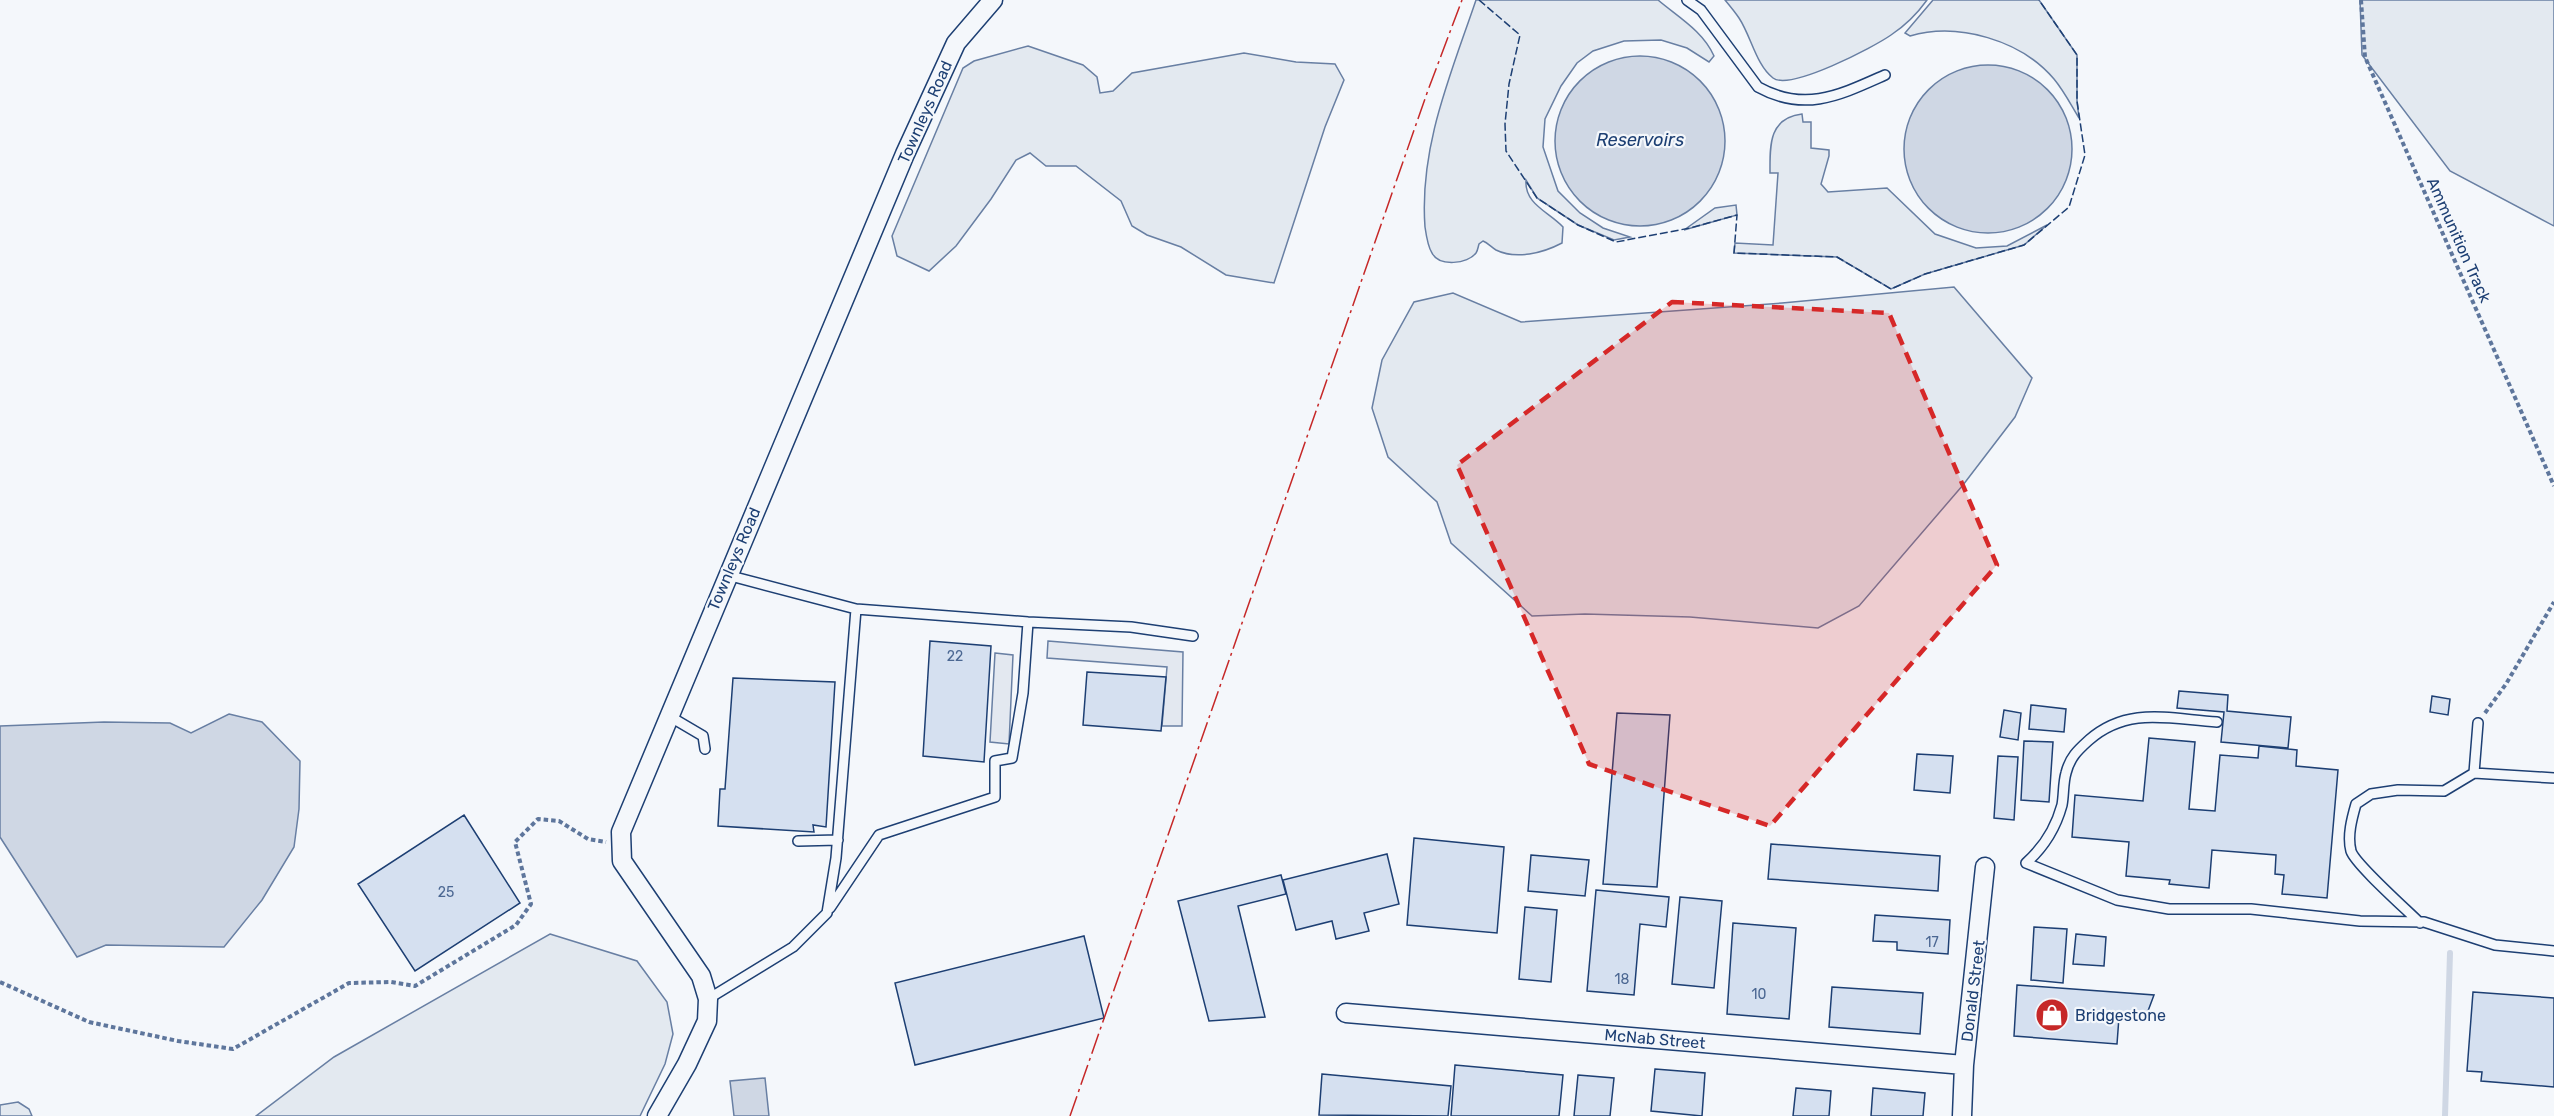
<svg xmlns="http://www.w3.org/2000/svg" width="2554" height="1116" font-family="Rubik,sans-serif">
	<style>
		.green { fill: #e3e9f0; stroke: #687fa3; stroke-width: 1.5 }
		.parking { fill: #e3e8f0; stroke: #687fa3; stroke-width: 1.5 }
		.water { fill: #cfd7e4; stroke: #687fa3; stroke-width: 1.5 }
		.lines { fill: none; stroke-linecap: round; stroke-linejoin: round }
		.stream { stroke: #cfd7e4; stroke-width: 6 }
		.building { fill: #d5e0f0; stroke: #1d3f73; stroke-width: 1.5 }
		.service-casing { stroke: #1d3f73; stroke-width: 12 }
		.minor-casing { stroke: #1d3f73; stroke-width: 21 }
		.path { stroke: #5e769c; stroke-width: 4; stroke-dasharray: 4.5 3; stroke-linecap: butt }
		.service { stroke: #f4f7fb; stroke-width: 9 }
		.minor { stroke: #f4f7fb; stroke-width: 18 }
		.fence { stroke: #1d3f73; stroke-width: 1.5; stroke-dasharray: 8 3; stroke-linecap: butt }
		.power { stroke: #c62828; stroke-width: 1.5; stroke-dasharray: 21 4.5 3 4.5; stroke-linecap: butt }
		.marked { fill: #d62828; fill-opacity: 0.2; stroke: #d62828; stroke-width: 4.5; stroke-dasharray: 12 8; stroke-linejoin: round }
		.labels { text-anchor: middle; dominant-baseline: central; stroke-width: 4.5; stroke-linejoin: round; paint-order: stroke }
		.number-label { font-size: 14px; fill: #4b6792 }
		.street-label { font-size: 16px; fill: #1d3f73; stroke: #f4f7fb }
		.poi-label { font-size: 16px; fill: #1d3f73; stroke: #f4f7fb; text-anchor: start }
		.water-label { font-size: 18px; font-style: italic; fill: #1d3f73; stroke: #f4f7fb }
	</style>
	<rect width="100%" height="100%" fill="#f4f7fb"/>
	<path class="green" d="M1476,0H1658C1678,17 1703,31 1714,56L1709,62L1687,48L1661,40L1624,41L1593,51L1577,63L1561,86L1545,119L1543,147L1558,191L1580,213L1603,228L1630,237L1614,240L1578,225L1537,198L1526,180C1524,204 1549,212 1563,227L1562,243C1543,253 1516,260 1496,250C1491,247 1488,243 1483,241L1479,244C1478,247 1478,250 1476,253C1468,264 1439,267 1432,253C1428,247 1426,234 1425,227C1419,147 1451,74 1476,0Z
		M1725,0H1927C1917,14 1906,25 1891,35C1874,47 1790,91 1773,78C1756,65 1751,36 1739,18C1735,12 1730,6 1725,0Z
		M1933,0H2039L2077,55V101L2079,118C2071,105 2064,91 2054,79C2021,40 1958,22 1910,36L1905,33Z
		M2360,0H2554V226L2450,171L2362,55Z
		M1028,46L1083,65L1097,77L1100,93L1113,91L1132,73L1244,53L1296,62L1335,64L1344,80L1325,127L1274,283L1226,275L1181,247L1147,235L1132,226L1121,201L1076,166H1046L1030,153L1016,160L991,199L956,246L929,271L897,256L892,236L963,68L974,61Z
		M1802,114L1803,122H1811V148L1829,150V156L1821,184L1828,192L1887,188L1935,234L1976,248L2007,246L2047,225L2024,245L1925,274L1891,289L1837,257L1734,253L1735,243L1773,245L1778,173H1770C1770,147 1768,118 1802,114Z
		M1736,205L1737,215L1684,230L1715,208Z
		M1954,287L2032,378L2015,417L1963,485L1859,606L1818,628L1690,617L1585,614L1532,616L1451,543L1437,502L1388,457L1372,408L1382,360L1414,302L1453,293L1521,322L1782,303Z
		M550,934L637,961L667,1002L673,1034L665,1064L640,1116H256L334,1057Z
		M18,1102L29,1109L32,1116H0V1105Z"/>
	<path class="parking" d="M1048,641L1183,652L1182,726H1162L1167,667L1047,658Z
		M995,653L1013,655L1009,744L990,742Z"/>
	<path class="water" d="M1555 141a85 85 0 1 1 170 0a85 85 0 1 1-170 0Z
		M1904 149a84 84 0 1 1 168 0a84 84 0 1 1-168 0Z
		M229,714L262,722L300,761L299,809L294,847L262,900L224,947L106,945L77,957L0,837V726L104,722L170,723L191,733Z
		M765,1078L769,1116H734L730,1081Z"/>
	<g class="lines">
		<path class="stream" d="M2445,1116L2450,953"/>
	</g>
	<path class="building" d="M930,641L991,646L984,762L923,756Z
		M1087,672L1166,677L1161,731L1083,725Z
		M733,678L835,682L826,827L813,825L814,832L718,826L720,789H725Z
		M2179,691L2228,695L2227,711L2291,717L2288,748L2221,742L2224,712L2177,708Z
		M2432,696L2450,699L2448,715L2430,712Z
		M2031,705L2066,709L2064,732L2029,729Z
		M2004,710L2021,713L2018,740L2000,737Z
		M1617,713L1670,715L1657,887L1603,884Z
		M2149,738L2195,742L2189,809L2215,811L2220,755L2258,758L2259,746L2297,750L2296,766L2338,770L2327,898L2282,894L2284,875L2275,874L2276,855L2212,850L2209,888L2169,884L2170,880L2126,876L2129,842L2072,837L2075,795L2143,801Z
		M2024,741L2053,742L2049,802L2021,800Z
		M1917,754L1953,756L1950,793L1914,790Z
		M1998,756L2018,757L2014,820L1994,818Z
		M464,815L520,903L415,971L358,884Z
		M1414,838L1504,847L1497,933L1407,925Z
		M1771,844L1940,856L1938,891L1768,879Z
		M1387,854L1399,904L1364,913L1369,931L1336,939L1332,921L1296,930L1283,880Z
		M1531,855L1589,860L1585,896L1528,891Z
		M1281,875L1286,894L1238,906L1265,1017L1209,1021L1178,901Z
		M1596,890L1669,897L1666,927L1640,924L1634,995L1587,991Z
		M1680,897L1722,901L1714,988L1672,984Z
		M1525,907L1557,910L1551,982L1519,979Z
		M1875,915L1950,920L1948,954L1897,950V942L1873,941Z
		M1733,923L1796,928L1789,1019L1727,1014Z
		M2034,927L2067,929L2063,983L2031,980Z
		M2076,934L2106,937L2104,966L2073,964Z
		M1084,936L1104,1018L915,1065L895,983Z
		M2017,985L2154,995L2145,1019L2119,1017L2117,1044L2014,1036Z
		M1832,987L1923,993L1920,1034L1829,1027Z
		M2473,992L2554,998V1087L2481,1081L2482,1072L2467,1071Z
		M1455,1065L1563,1075L1559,1116H1451Z
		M1655,1069L1705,1073L1702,1116L1651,1111Z
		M1322,1074L1451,1086L1448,1116L1319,1115Z
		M1578,1075L1614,1078L1610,1116H1574Z
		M1796,1088L1831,1091L1829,1116H1793Z
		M1873,1088L1925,1093L1923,1116H1871Z"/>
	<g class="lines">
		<defs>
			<path id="service" d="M1687,0L1701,10L1758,87C1805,113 1840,95 1885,75
				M727,575L856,609L1028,622L1131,627L1193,636
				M669,716L703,736L705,749
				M2217,722C2169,719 2128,706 2089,740C2078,750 2070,757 2066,773C2063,783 2064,794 2062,805C2056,827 2043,848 2026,863L2117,900L2169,909H2251L2360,921L2424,922L2495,945L2554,951
				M2478,723L2474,773L2554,778
				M798,841L838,840
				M830,908L879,835L995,797V761L1012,758L1023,693L1028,622
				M2420,923C2407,910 2355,864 2351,851C2347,836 2352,818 2356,804L2371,794L2398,790L2444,791L2474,773
				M708,999L793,947L827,913L836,858L856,609"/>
			<path id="minor" d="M1346,1013L1964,1065
				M657,1116L687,1064L707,1021L708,999L701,976L622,861L621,832L905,154L956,43L993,0
				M1962,1116L1964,1065L1985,867"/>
		</defs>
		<use href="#service" class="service-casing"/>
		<use href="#minor" class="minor-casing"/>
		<path class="path" d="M2361,0L2365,57L2554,486
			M2485,713L2506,684L2554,602
			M0,982L89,1022L178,1041L233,1049L349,983L391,982L415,986L516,925L531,904L515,842L538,819L559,821L588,839L606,842"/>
		<use href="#service" class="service"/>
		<use href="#minor" class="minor"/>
		<path class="fence" d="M1479,0L1520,35L1509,84L1505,124L1506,151L1537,198L1578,225L1616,242L1690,228L1737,215L1734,253L1837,257L1891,289L1925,274L2024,245L2069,207L2085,155L2077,101V55L2039,0"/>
		<path class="power" d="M1070,1116L1427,93L1462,0"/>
	</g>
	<path class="marked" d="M1672,302L1889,313L1997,565L1770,826L1589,764L1457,465Z"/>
	<defs>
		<symbol id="shop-disc" viewBox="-11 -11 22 22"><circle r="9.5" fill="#c62828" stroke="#f4f7fb"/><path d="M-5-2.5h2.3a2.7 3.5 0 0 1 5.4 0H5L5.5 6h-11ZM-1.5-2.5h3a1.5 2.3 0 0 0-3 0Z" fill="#fff"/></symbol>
	</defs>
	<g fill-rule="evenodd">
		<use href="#shop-disc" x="2033" y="996" width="38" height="38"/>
	</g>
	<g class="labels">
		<g class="number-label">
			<text x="955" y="656">22</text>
			<text x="446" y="892">25</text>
			<text x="1932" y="942">17</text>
			<text x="1622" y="979">18</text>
			<text x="1759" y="994">10</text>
		</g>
		<g class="street-label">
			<text transform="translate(925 112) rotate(-66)">Townleys Road</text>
			<text transform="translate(2459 240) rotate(66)">Ammunition Track</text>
			<text transform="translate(734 559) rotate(-67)">Townleys Road</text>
			<text transform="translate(1973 991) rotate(-83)">Donald Street</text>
			<text transform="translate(1655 1039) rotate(5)">McNab Street</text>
		</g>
		<g class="poi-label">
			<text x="2075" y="1015">Bridgestone</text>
		</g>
		<g class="water-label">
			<text x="1640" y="140">Reservoirs</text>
		</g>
	</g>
</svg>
